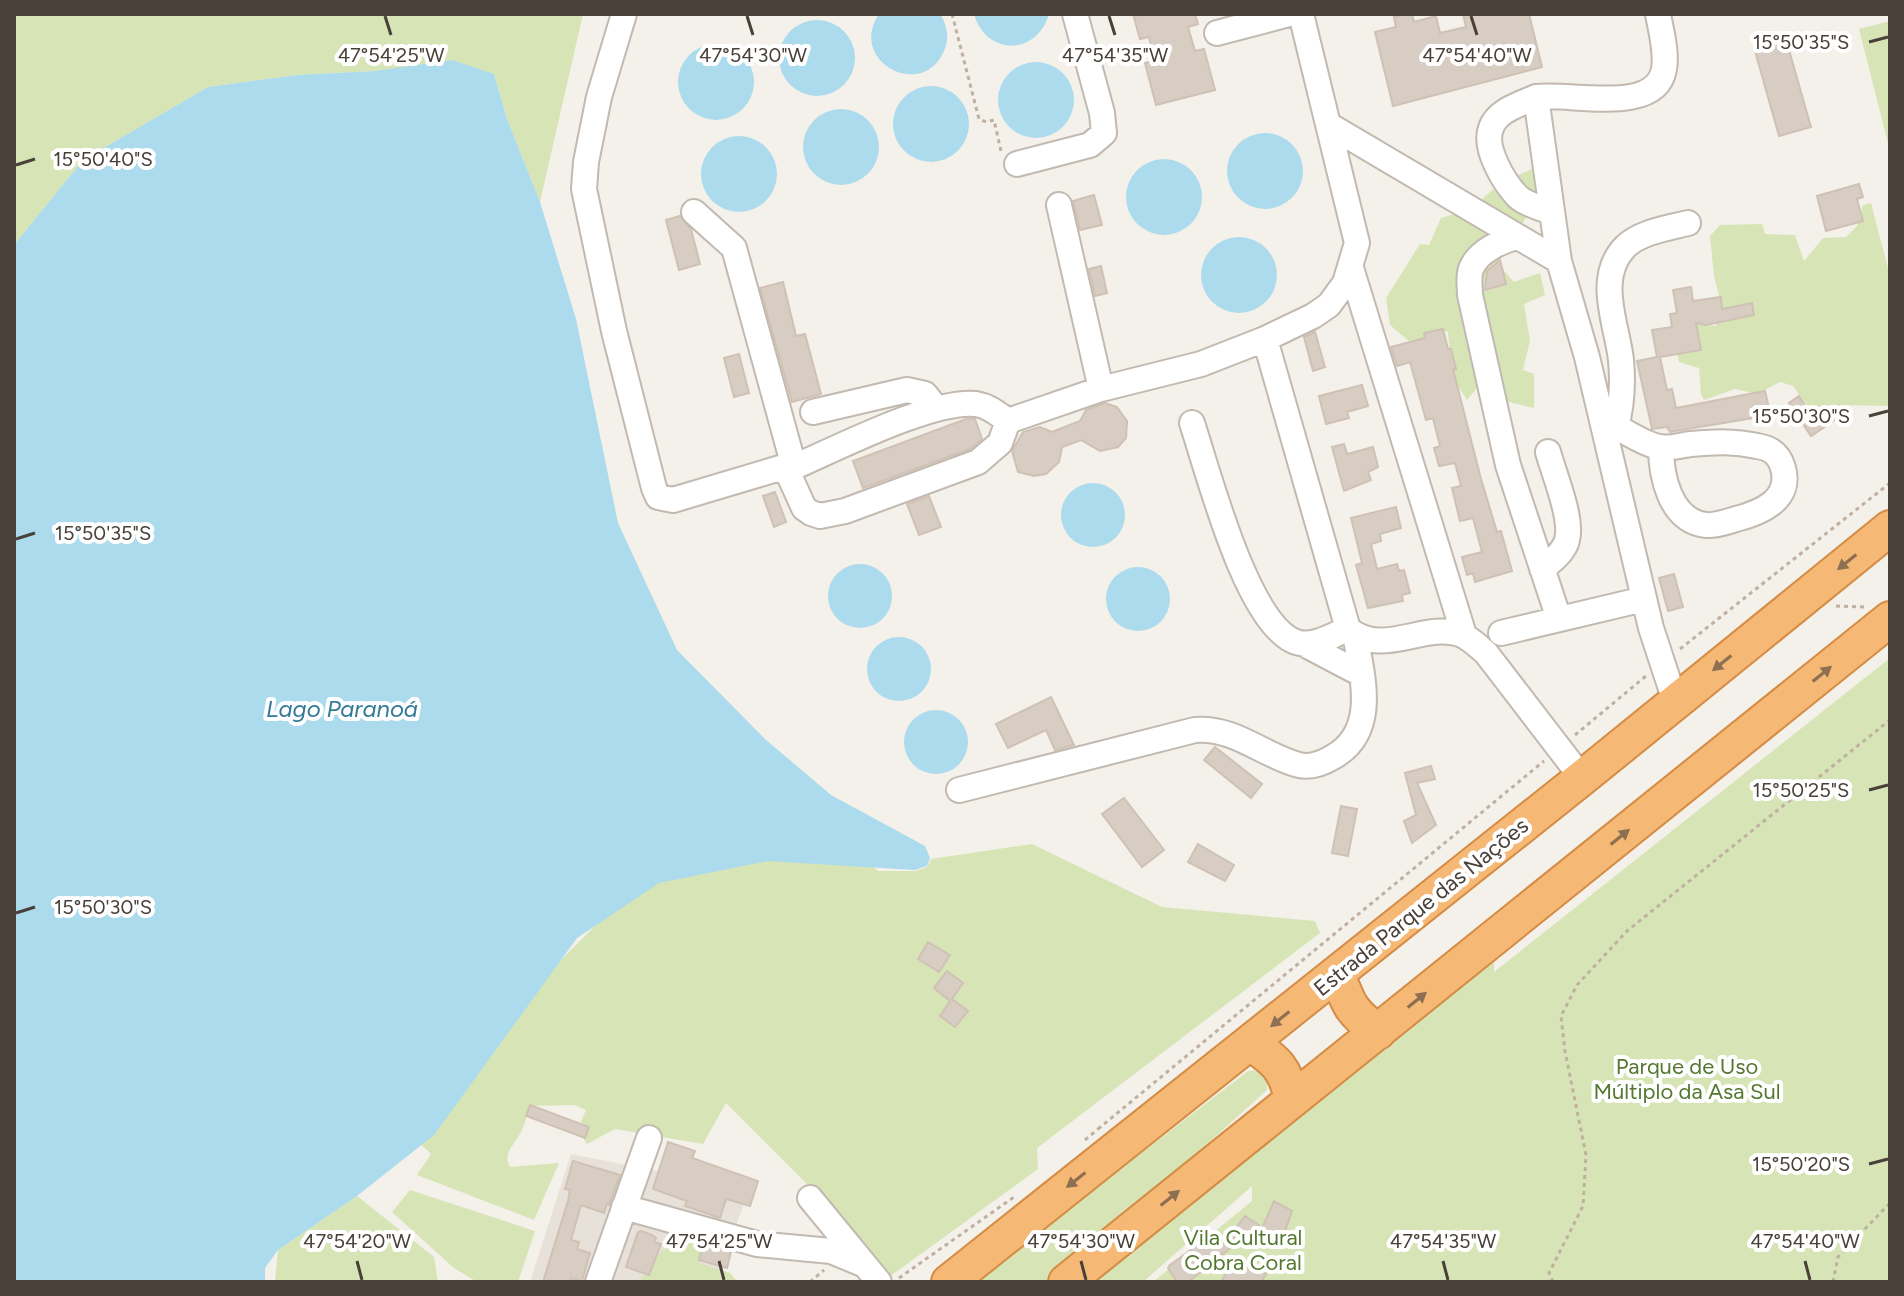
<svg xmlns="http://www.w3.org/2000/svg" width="1904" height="1296" font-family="Figtree,sans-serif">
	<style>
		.residential { fill: #e8e1d9 }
		.green { fill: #d7e5b6 }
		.water { fill: #abdbec }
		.building { fill: #d8cdc3; stroke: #cfc1b4; stroke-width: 2 }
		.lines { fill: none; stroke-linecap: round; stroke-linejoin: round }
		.minor-casing { stroke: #c2b9b0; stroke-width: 28 }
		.highway-casing { stroke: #d48b44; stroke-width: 38 }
		.path { stroke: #c0b09f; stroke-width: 3; stroke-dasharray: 4 4; stroke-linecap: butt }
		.minor { stroke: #fff; stroke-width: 24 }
		.highway { stroke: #f5b875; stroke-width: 34 }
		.oneway { fill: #8d7051 }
		.ticks { fill: none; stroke: #484039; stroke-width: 3 }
		.labels { text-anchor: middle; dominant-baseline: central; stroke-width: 8; stroke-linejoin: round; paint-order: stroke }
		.street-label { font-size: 22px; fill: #484039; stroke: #fff }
		.park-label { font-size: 22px; fill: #54772f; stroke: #fff }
		.water-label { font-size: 24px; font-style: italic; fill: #327a96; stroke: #fff }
		.ticks-label { font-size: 20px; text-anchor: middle; fill: #484039; stroke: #fff; stroke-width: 8; stroke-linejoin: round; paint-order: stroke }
	</style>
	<rect width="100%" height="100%" fill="#f4f0ea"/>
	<path class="residential" d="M571,1154L749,1189L716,1282H530Z"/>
	<path class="green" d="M14,14H583L540,202L507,119L494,74L375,71L297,75L208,87L83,160L14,245Z
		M1890,21V151L1859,29Z
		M1532,169L1539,197L1497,263L1514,282L1540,273L1545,295L1524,304L1530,341L1523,370L1534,374V408L1500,400L1483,381L1467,400L1452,377L1448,332L1438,329L1417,348L1390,325L1386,298L1420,244L1429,245L1441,218L1471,209L1499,184Z
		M1871,203L1890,276V406L1831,405L1822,428L1803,415L1810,410L1793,386L1780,382L1757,394L1735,389L1704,400L1701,394L1699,368L1679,362L1673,338L1688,323L1716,326L1719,295L1714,276L1710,236L1720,225L1762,224L1765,234L1795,235L1804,261L1823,238L1846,237L1857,226L1863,205Z
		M619,617L878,871H916L927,867L931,859L1032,844L1162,907L1315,921L1320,933L1037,1148L1038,1169L885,1280L864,1256L871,1249L867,1250L812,1189L726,1103L703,1144L615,1129L587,1144L578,1128L586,1110L575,1105L530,1106C527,1115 525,1124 521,1132C515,1145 502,1152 510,1167L559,1163L534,1220L417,1175L431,1154L407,1131L564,957L594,927Z
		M1890,658V1282H1153L1252,1201V1186L1143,1282H1081L1494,958V972Z
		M1258,1070L1267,1080V1090L1111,1231L1048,1282H974L1248,1071Z
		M410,1190L535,1231L518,1282H477L454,1268L392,1212Z
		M357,1196L434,1257L438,1282H275L278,1250Z
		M716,1228L699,1263L730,1273L738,1282H640L651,1261L684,1234Z"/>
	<path class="water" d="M879,14H940C947,25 950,38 944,51C923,101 847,62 879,14Z
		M974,14H1049C1037,56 986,56 974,14Z
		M779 58a38 38 0 1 1 76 0a38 38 0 1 1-76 0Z
		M678 82a38 38 0 1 1 76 0a38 38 0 1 1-76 0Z
		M452,60L494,74L507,119L540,202L576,319L618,523L677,650L766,740L831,795L925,846L930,858L927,866L915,870L768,861L659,883L577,938L434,1135L357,1196L278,1250L265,1268V1282H14V245L83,160L208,87L297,75L375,71Z
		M998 100a38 38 0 1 1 76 0a38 38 0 1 1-76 0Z
		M893 124a38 38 0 1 1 76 0a38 38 0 1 1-76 0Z
		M803 147a38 38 0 1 1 76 0a38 38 0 1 1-76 0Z
		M1227 171a38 38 0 1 1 76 0a38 38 0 1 1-76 0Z
		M701 174a38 38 0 1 1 76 0a38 38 0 1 1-76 0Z
		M1126 197a38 38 0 1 1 76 0a38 38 0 1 1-76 0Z
		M1201 275a38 38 0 1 1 76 0a38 38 0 1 1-76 0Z
		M1061 515a32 32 0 1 1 64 0a32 32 0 1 1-64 0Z
		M828 596a32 32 0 1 1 64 0a32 32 0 1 1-64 0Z
		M1106 599a32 32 0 1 1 64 0a32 32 0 1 1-64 0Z
		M867 669a32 32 0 1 1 64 0a32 32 0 1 1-64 0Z
		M904 742a32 32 0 1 1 64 0a32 32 0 1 1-64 0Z"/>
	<path class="building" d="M1133,14H1195L1198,24L1188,27L1195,51L1204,49L1215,90L1156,105L1145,63L1155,61L1149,37L1140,39Z
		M1406,14H1412L1414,22L1436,16L1440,33L1466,27L1463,14H1529L1542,67L1393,106L1375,32L1396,27L1394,17Z
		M1787,43L1811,127L1779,136L1755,51Z
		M1859,184L1863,197L1857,199L1863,221L1826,231L1817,196Z
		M1094,195L1102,225L1080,230L1073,201Z
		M680,216L691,229L700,264L679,270L666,220Z
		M1500,260L1506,284L1485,290L1487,271Z
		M1101,266L1107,293L1095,296L1089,269Z
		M783,282L796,336L805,334L821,394L792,402L760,288Z
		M1691,287L1693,301L1721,297L1722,309L1752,303L1754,315L1706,325L1696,323L1701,350L1660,357L1667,390L1672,389L1676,408L1765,391L1770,412L1765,416L1670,432L1667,427L1652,429L1637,361L1657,357L1652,330L1672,327L1670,314L1677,313L1673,290Z
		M1443,329L1448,349H1451L1456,369H1453L1481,479L1497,532L1501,531L1512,571L1475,582L1473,573L1467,575L1462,557L1482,552L1473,518L1460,521L1452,488L1461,486L1455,463L1439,466L1434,448L1440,446L1433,418L1426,420L1410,362L1397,366L1391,347L1425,338L1424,333Z
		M1315,332L1325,367L1313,371L1304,337Z
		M739,354L749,393L734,397L724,358Z
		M1362,385L1368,406L1347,412L1349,418L1326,424L1319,396Z
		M1799,396L1814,420L1838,405L1844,414L1811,436L1789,403Z
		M1105,403L1117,407L1127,421L1126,438L1118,447L1100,451L1081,440L1062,447L1059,462L1046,474L1034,476L1018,472L1012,451L1023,432L1040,427L1052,432L1080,421L1086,410Z
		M966,419H975L982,439L970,449L863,488L853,461Z
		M1344,444L1347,454L1373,447L1378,467L1368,472L1371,480L1344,491L1332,447Z
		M775,492L786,522L774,527L763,496Z
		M929,496L941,527L919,535L907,504Z
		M1396,507L1401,528L1380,534L1381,541L1371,544L1377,569L1397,564L1399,571L1404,570L1410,593L1402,595L1403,601L1368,608L1356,565L1362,563L1351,518Z
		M1674,574L1683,607L1668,611L1659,578Z
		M1051,697L1074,745L1055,750L1046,730L1008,748L996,724Z
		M1215,747L1262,784L1251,798L1204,760Z
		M1431,766L1435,779L1417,783L1436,825L1412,843L1404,821L1416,815L1405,773Z
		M1124,798L1164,850L1142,867L1102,814Z
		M1341,806L1357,809L1348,856L1332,853Z
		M1198,844L1234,865L1225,881L1188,862Z
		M928,942L950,955L939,972L918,959Z
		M947,971L963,983L952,999L968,1011L955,1027L940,1016L950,1001L934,988Z
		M530,1105L589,1127L585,1138L526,1116Z
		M668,1142L695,1151L692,1158L758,1181L750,1206L726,1199L720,1218L685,1206L687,1201L653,1189Z
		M573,1161L620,1175L609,1205L607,1204L604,1213L581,1205L571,1240L579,1242L577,1249L590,1253L582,1281L571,1278L570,1282H543L568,1201L570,1190L565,1189Z
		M1274,1201L1292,1211L1282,1240L1259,1235Z
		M1245,1216L1259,1225L1188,1282H1177L1168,1268L1170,1265L1199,1244L1202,1247L1218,1234L1225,1243Z
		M641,1231L652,1235L656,1238L654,1242L661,1244L649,1275L626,1267L638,1232Z
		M703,1245L731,1252L727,1268L699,1260Z
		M1236,1258L1266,1274L1261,1282H1221Z"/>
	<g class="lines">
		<defs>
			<path id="minor" d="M624,14L599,97L586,162L584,189L614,331L654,488L658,497L673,500L780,468L789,475L804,508L811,513L820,516L845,511L978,462L1000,443L1008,421L1101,389L1201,364L1265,339L1348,629C1383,658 1423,622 1460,634C1470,638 1478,646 1486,653L1582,778
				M1217,33L1289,14
				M1536,97C1570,92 1656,116 1664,69C1667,52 1661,31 1658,14
				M1329,125L1559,261
				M1017,164L1090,145L1104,133L1102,113L1075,14
				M1059,205L1101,389
				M694,212L734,248L794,467
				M1551,212C1541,208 1525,204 1517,196C1504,182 1483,148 1491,128C1497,110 1521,104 1536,97L1559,261L1587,357L1651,628L1675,701
				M1518,237C1502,240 1477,252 1471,269C1468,277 1470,287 1470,295L1508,465L1559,619
				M1351,268L1464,635
				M1265,339L1313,316L1329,305L1345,283L1357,243L1301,14
				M813,412L907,390L925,394L936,408
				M1192,423C1208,471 1247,625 1296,642C1313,648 1333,635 1348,629
				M1616,427C1629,433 1646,445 1660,447C1669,449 1682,445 1691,444C1715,442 1734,441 1757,446C1771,448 1779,454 1783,468C1792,500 1760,513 1736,519C1726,522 1716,526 1706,525C1670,521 1661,476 1661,447
				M1605,431L1616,427C1622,405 1623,382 1621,360C1617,324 1595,278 1625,247C1640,232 1668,228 1688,223
				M785,471C830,452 931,399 976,404C989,406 998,414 1008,421
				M1542,569C1552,561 1564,552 1567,540C1573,519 1554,474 1548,452
				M1501,633L1644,599
				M1304,644L1361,674
				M959,790L1195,730C1235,727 1262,755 1299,765C1311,768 1323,763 1333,757C1379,731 1362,676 1355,634
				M810,1198L879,1282
				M624,1207L757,1244L831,1251L865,1265
				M598,1282L649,1138"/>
			<path id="highway" d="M1337,974C1349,1005 1350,1011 1378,1032
				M1250,1043C1276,1060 1286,1069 1292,1100
				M949,1282L1582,778L1890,528
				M1066,1282L1890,619"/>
		</defs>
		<use href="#minor" class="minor-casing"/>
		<use href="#highway" class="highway-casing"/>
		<path class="path" d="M952,14L979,119L986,122L994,120L1001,151
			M1836,606L1864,607
			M1680,649L1890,483
			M1575,735L1646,676
			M1098,1129L1544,761
			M1085,1140L1098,1129
			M899,1278L1014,1197
			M810,1282L824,1270
			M1553,1282L1549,1273L1583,1206L1586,1155L1565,1051L1561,1016L1577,985L1627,931L1890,720
			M1833,1282L1838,1257L1890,1203"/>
		<use href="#minor" class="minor"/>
		<use href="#highway" class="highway"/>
	</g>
	<defs><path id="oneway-solid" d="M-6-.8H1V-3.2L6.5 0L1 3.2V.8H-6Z" transform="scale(2)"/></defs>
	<g class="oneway">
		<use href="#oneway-solid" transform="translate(1847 562) rotate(141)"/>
		<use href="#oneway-solid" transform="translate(1722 663) rotate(141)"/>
		<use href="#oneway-solid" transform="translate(1822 674) rotate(-39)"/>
		<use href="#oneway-solid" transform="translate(1620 837) rotate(-39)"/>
		<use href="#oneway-solid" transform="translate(1417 1000) rotate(-39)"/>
		<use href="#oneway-solid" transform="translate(1280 1019) rotate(141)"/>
		<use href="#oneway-solid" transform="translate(1076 1180) rotate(142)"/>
		<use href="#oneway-solid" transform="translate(1170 1198) rotate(-39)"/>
	</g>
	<path class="ticks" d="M385,16L391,35M747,16L753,35M1109,16L1115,35M1471,16L1477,35M1869,42L1888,37M16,165L35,159M1869,416L1888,411M16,539L35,533M1869,790L1888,785M16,913L35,907M1869,1164L1888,1159M357,1261L362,1280M719,1261L724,1280M1081,1261L1086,1280M1443,1261L1448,1280M1805,1261L1810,1280"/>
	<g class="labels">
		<g class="street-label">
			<text transform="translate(1421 907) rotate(-39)">Estrada Parque das Nações</text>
		</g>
		<g class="park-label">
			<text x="1687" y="1066">Parque de Uso<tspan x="1687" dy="25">Múltiplo da Asa Sul</tspan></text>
			<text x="1243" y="1237">Vila Cultural<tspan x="1243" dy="25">Cobra Coral</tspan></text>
		</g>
		<g class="water-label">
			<text x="342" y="708">Lago Paranoá</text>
		</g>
	</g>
	<g class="ticks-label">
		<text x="1801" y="49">15°50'35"S</text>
		<text x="391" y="62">47°54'25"W</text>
		<text x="753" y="62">47°54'30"W</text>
		<text x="1115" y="62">47°54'35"W</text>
		<text x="1477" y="62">47°54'40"W</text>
		<text x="103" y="166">15°50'40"S</text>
		<text x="1801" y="423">15°50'30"S</text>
		<text x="103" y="540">15°50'35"S</text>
		<text x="1801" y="797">15°50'25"S</text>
		<text x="103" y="914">15°50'30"S</text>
		<text x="1801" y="1171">15°50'20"S</text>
		<text x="357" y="1248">47°54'20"W</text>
		<text x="719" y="1248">47°54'25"W</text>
		<text x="1081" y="1248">47°54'30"W</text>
		<text x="1443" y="1248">47°54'35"W</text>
		<text x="1805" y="1248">47°54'40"W</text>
	</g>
	<rect width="1904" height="1296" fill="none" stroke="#484039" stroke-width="32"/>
</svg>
